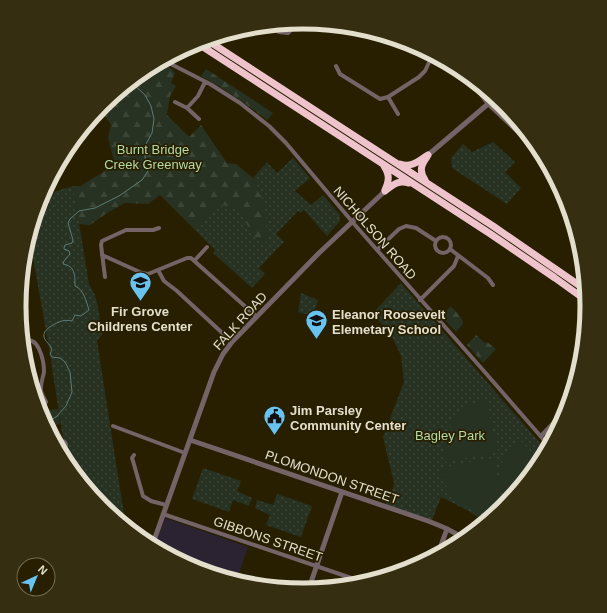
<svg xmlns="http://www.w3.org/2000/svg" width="607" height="613" font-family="Helvetica,sans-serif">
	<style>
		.commercial { fill: #2b2332 }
		.grass { fill: url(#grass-dots) }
		.forest { fill: url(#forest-firs) }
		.garden { fill: #273222 }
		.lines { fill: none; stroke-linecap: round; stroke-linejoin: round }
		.stream { stroke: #5d7c77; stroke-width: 1 }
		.minor { stroke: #746367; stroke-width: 4 }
		.tertiary { stroke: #746367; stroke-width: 5 }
		.motorway { stroke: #eec3cc; stroke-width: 7 }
		.labels { text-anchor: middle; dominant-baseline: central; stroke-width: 3.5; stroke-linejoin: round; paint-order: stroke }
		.park-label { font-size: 13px; fill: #b5d9a5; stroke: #271f00 }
		.street-label { font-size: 13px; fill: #e4dfcd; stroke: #271f00 }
		.poi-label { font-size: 13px; font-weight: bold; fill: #e4dfcd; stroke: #271f00; text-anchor: start }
		.rim { fill: none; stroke: #e4dfcd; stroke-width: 5 }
	</style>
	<defs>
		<pattern id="grass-dots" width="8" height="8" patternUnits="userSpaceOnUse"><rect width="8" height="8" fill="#273222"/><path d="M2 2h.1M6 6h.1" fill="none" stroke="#3c4637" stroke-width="1.8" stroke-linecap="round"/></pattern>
		<pattern id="forest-firs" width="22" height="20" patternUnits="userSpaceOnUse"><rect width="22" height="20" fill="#273222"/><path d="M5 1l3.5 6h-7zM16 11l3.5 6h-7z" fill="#3c4637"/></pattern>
	</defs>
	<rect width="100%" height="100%" fill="#271f00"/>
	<path class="commercial" d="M165,518L248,547L236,582L194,569L154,548Z"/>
	<path class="grass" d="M493,142L515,162L505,172L521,188L507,204L452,168L451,158L463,144L472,152Z
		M293,158L310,178L295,191L311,205L323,195L340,215V221L327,236L304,210L300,213L298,211L276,234L284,242L259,268L265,274L252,288L213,253L215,250L196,231L209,213L223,204L237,209L244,218L252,234L260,192L253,178L267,162L277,173Z
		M47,186L53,192L73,186L89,284L95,295L98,307L102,334L97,341L126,527L102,508L67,464L48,342L29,235L41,197Z
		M401,283L547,451L540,465L505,508L485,523L474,514L441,497L432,520L385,505L393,488L394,483L383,437L404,382L401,356L390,332L372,314Z
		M301,293L318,300C315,313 311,317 298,312C300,306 299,300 301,293Z
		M203,468L241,481L237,491L252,498L249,506L233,500L229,512L192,499Z
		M277,494L312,506L301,537L266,525L270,515L255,508L257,500L273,505Z"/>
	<path class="forest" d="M160,62L171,68L175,73L171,83L176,86L170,96L167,115L189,137L201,125L227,163L236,164L253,178L260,192L266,214L268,240L264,243L252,235L244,218L237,209L223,205L209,213L196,231L160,195L148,204L125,203L107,213L90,225L79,224L73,186H80L115,165L108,138L111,125L100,108L146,70Z
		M206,69L273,113L267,120C246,103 224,89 201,76Z
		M451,306C454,310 464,319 463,324C462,326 457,330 456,332L441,316Z
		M476,335L485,343L487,342L496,349L483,363L467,345Z
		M58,409L60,424L48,428L39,411Z"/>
	<path class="garden" d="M485,399L498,450L496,453L444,462C444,454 443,447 445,440C449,419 465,405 485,399Z
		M519,439L541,462L507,505C496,484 498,453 519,439Z
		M492,458L495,460L503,509L496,515C467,513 446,497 440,468Z"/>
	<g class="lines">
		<path class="stream" d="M45,423L56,417L66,406L72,392L70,372L65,362L60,358L52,357L50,354C55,346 46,344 44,337C42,330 54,324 59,322C63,320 68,320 72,321L75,315L81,316L89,310C86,301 84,290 75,286C75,275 75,266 63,264L64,261L70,254L69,251L64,249V248L65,245L72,243L73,240L68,223L70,219L79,211L95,208L119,196L142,180L148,171L144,152L146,144L152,133L154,119L151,106L145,95L131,82"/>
		<path class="minor" d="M269,25L279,32L288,33L298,23
			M163,60L210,84L240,103L269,126L286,143L355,225L483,370L550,447
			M452,65L468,77L488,104L544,157
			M336,66L340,74L380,99L388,97L419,77L425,71L433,54
			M388,97L398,114
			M175,102L187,108L199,119
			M187,108L198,96L205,82
			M435 245a8 8 0 1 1 16 0a8 8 0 1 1-16 0Z
			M450,249L488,278L493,285
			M377,250L399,229L406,226L416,228L436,241
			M102,255L142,273L148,274L187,258H191L257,317
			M195,260L207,247
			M158,270L164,281L177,291L232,342
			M105,277L101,245L102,241L126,230H153L159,228
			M420,300L454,266L458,256
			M23,343C38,332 44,361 44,372C43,378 40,384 41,391C42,395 44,398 46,402
			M113,426L185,453
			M541,436L559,417
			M58 445a4 4 0 1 1 8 0a4 4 0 1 1-8 0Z
			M63,449L66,462
			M134,455L132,458L133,461L143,496L151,501L166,505
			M163,514L366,583"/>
		<path class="tertiary" d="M428,155L495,98
			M190,440L428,521C441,526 454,531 465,540
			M152,546L214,372L223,354L232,342L319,253L385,191
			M437,556L447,529
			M308,591L342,492"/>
		<path class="motorway" d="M207,40L493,226L586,290
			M197,43L489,233L555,278L587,301
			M400,164C412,168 418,161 428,155
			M384,166C390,175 389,181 385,190
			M425,180C419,171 421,165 427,157
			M385,191C394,184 398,180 409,183"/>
	</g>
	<defs>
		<symbol id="school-pin" viewBox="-11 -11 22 30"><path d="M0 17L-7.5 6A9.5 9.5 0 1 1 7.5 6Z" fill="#69c3f1" stroke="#271f00"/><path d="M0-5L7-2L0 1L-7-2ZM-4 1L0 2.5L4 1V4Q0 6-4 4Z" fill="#111"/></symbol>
		<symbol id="civic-pin" viewBox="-11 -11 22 30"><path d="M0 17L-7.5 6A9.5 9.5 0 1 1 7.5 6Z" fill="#69c3f1" stroke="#271f00"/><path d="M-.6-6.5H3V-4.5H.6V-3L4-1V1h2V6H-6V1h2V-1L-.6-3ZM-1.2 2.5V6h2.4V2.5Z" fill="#111"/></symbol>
	</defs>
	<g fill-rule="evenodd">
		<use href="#school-pin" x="128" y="270" width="25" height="34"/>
		<use href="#school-pin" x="304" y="308" width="25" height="34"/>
		<use href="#civic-pin" x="262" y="404" width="25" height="34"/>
	</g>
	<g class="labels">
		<g class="park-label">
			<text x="153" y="149">Burnt Bridge<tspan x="153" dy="15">Creek Greenway</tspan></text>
			<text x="450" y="435">Bagley Park</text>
		</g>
		<g class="street-label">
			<text transform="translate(375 233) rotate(49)">NICHOLSON ROAD</text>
			<text transform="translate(240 321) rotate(-48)">FALK ROAD</text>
			<text transform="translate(332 477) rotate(19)">PLOMONDON STREET</text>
			<text transform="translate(268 539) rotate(19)">GIBBONS STREET</text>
		</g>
		<g class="poi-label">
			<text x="140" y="311" text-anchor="middle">Fir Grove<tspan x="140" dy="15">Childrens Center</tspan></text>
			<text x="332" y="314">Eleanor Roosevelt<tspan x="332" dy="15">Elemetary School</tspan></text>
			<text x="290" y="410">Jim Parsley<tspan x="290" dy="15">Community Center</tspan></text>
		</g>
	</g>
	<path d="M0 0H607V613H0ZM26 306a277 277 0 1 1 554 0a277 277 0 1 1-554 0Z" fill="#362e10" fill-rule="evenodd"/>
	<path class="rim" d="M26 306a277 277 0 1 1 554 0a277 277 0 1 1-554 0Z"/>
	<g transform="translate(36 577) rotate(44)"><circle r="19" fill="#271f00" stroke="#736c52"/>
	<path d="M0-3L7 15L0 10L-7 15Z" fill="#69c3f1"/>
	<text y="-6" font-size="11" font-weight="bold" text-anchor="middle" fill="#e4dfcd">N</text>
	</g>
</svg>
